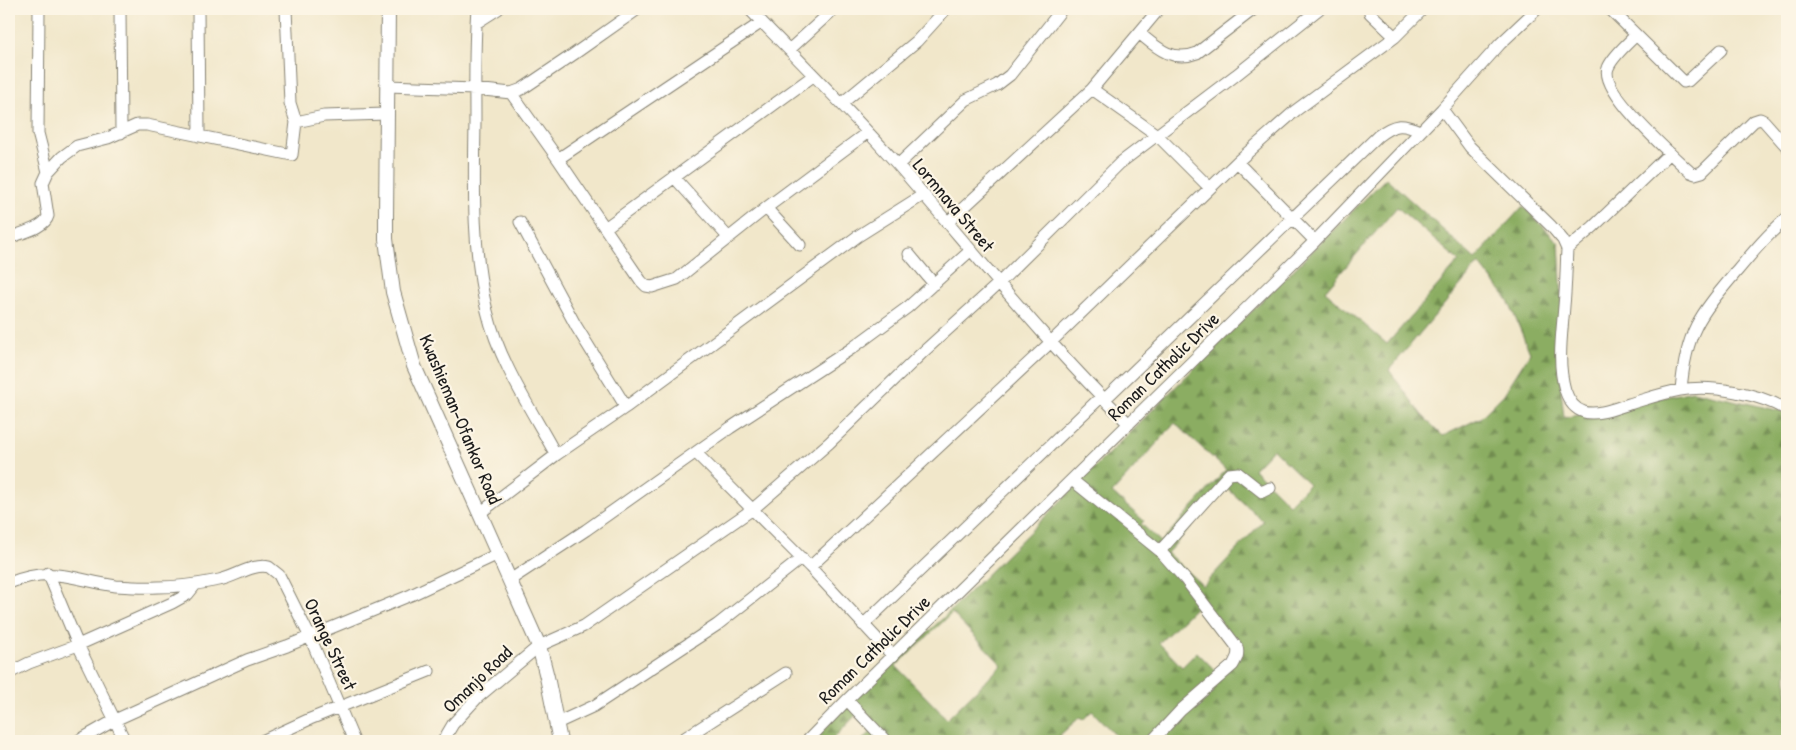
<svg xmlns="http://www.w3.org/2000/svg" width="1796" height="750" font-family="'Patrick Hand',sans-serif">
	<style>
		.forest { fill: url(#forest-firs); stroke: #54643f; fill-rule: evenodd }
		.lines { fill: none; stroke-linecap: round; stroke-linejoin: round }
		.minor-casing { stroke: #868273; stroke-width: 13 }
		.major-casing { stroke: #868273; stroke-width: 16 }
		.minor { stroke: #fff; stroke-width: 11 }
		.major { stroke: #fff; stroke-width: 14 }
		.labels { text-anchor: middle; dominant-baseline: central; stroke-width: 4.5; stroke-linejoin: round; paint-order: stroke }
		.street-label { font-size: 19px; fill: #1c1c1c; stroke: #fcf5e5 }
	</style>
	<defs>
		<pattern id="forest-firs" width="22" height="20" patternUnits="userSpaceOnUse" patternTransform="scale(1.25)"><rect width="22" height="20" fill="#8bad62"/><path d="M5 1l3.5 6h-7zM16 11l3.5 6h-7z" fill="#718c50"/></pattern>
	</defs>
	<rect width="100%" height="100%" fill="#fcf5e5"/>
	<filter id="ink" filterUnits="userSpaceOnUse"><feTurbulence type="fractalNoise" baseFrequency=".02" numOctaves="2"/><feDisplacementMap in="SourceGraphic" scale="10" xChannelSelector="R" yChannelSelector="G"/><feConvolveMatrix kernelMatrix="1 2 1 2 8 2 1 2 1" color-interpolation-filters="sRGB"/></filter>
	<filter id="wash" filterUnits="userSpaceOnUse"><feTurbulence type="fractalNoise" baseFrequency=".0096" numOctaves="4" result="noise"/><feDisplacementMap in="SourceGraphic" scale="20" xChannelSelector="R" yChannelSelector="G"/><feGaussianBlur stdDeviation="1.12" result="paint"/><feColorMatrix in="noise" values="0 0 0 0 0 0 0 0 0 0 0 0 0 0 0 0 0 1.4 0 .05"/><feComposite in="paint" operator="in"/></filter>
	<g filter="url(#wash)">
		<rect width="100%" height="100%" fill="#f1e7ca"/>
		<path class="forest" d="M1386,178L1475,259L1523,206L1559,243L1562,302L1557,350L1564,418L1693,391L1781,411L1787,416V741H1121L1092,711L1083,720L1080,717L1060,735L1063,739L1061,741H861L871,732L856,715L831,741H813L845,707L941,620ZM1397,207L1459,261L1387,344L1325,291ZM1479,263L1508,300L1530,353L1504,394L1480,418L1443,436L1421,414L1389,370ZM1175,423L1226,470L1161,542L1141,524L1144,521L1112,493ZM1273,449L1309,484L1289,504L1254,469ZM1227,488L1263,521L1203,586L1167,553ZM1195,608L1237,651L1216,671L1197,652L1182,667L1159,643ZM952,613L1002,665L947,719L896,666Z"/>
	</g>
	<g filter="url(#ink)">
		<g class="lines">
			<defs>
				<path id="minor" d="M39,9L38,133L48,172
					M120,9L121,133
					M198,9L199,136
					M477,9C474,47 475,85 475,123C474,184 472,251 487,311C499,362 531,409 556,455
					M749,9C799,60 850,111 898,165C974,252 1046,343 1129,424
					M1610,9L1684,82L1688,81L1721,50
					M1370,13L1395,37
					M476,23L498,9
					M1139,33C1156,47 1172,63 1197,53L1254,9
					M1636,35C1628,43 1612,57 1608,68C1599,91 1673,156 1690,172L1695,174L1702,172L1754,121L1760,119L1764,121L1787,147
					M789,50L834,9
					M387,86L475,89L511,93L522,89L574,54L638,9
					M1092,89L1157,135L1210,188
					M511,93L558,159L641,281L646,286L652,287L677,279L766,208L868,132
					M841,104L917,41L946,9
					M1442,109L1470,147L1551,226L1563,240L1567,249C1566,268 1566,287 1564,306C1562,334 1557,362 1565,390C1568,399 1574,409 1584,412C1597,416 1616,408 1629,404C1646,399 1663,393 1680,390C1712,384 1760,394 1787,410
					M296,122L324,116L386,114
					M558,159L762,22
					M1237,162L1315,241
					M898,165L966,100L997,85L1010,75L1062,9
					M674,177L728,237
					M766,208L800,245
					M520,222L576,326L626,407
					M947,223L1092,89L1159,9
					M605,228L813,76
					M9,238C20,233 45,228 48,216L43,183L48,172L62,157L77,146L108,138L137,125H147L292,155L296,122L290,103L286,9
					M1567,249L1593,227L1670,153
					M909,254L934,284
					M1681,390C1686,330 1700,315 1737,271C1753,252 1768,234 1787,218
					M1104,400L1378,136C1394,124 1401,123 1420,131
					M696,453L810,567L893,656
					M1072,480L1160,551L1185,579L1237,647C1239,654 1237,658 1233,665L1181,710L1152,741
					M480,513L556,455L626,407L858,236L923,195
					M1160,551L1229,474L1238,473L1262,492L1270,488
					M810,567L1050,343L1237,162L1295,111L1395,37L1423,9
					M48,573L78,645L125,741
					M510,580L586,530L730,428L851,349L908,307L970,251
					M9,583C53,565 74,580 116,586C130,587 145,588 158,587C178,587 199,584 219,580C235,577 253,563 269,567L279,575L310,637L354,741
					M863,625L1101,397
					M9,673L29,663L78,645L172,603L188,594L196,584
					M847,700L886,741
					M557,723L594,706L717,625L802,558
					M78,741L115,720L247,660L287,646L411,595L498,554
					M262,741L310,719L429,671
					M443,741L453,724L477,698L539,646L584,626L753,509L829,443L922,353L998,284L1120,163L1236,75L1319,9
					M680,741L786,673
					M807,741L847,700L1315,241L1442,109L1500,44L1537,9"/>
				<path id="major" d="M388,9L386,216V239L393,292L414,366L539,646L547,677L560,741"/>
			</defs>
			<use href="#minor" class="minor-casing"/>
			<use href="#major" class="major-casing"/>
			<use href="#minor" class="minor"/>
			<use href="#major" class="major"/>
		</g>
	</g>
	<g class="labels">
		<g class="street-label">
			<text transform="translate(954 205) rotate(50)">Lormnava Street</text>
			<text transform="translate(1163 366) rotate(-44)">Roman Catholic Drive</text>
			<text transform="translate(461 419) rotate(67)">Kwashieman-Ofankor Road</text>
			<text transform="translate(331 644) rotate(65)">Orange Street</text>
			<text transform="translate(874 649) rotate(-44)">Roman Catholic Drive</text>
			<text transform="translate(477 679) rotate(-44)">Omanjo Road</text>
		</g>
	</g>
	<rect width="1796" height="750" fill="none" stroke="#fcf5e5" stroke-width="30"/>
</svg>
